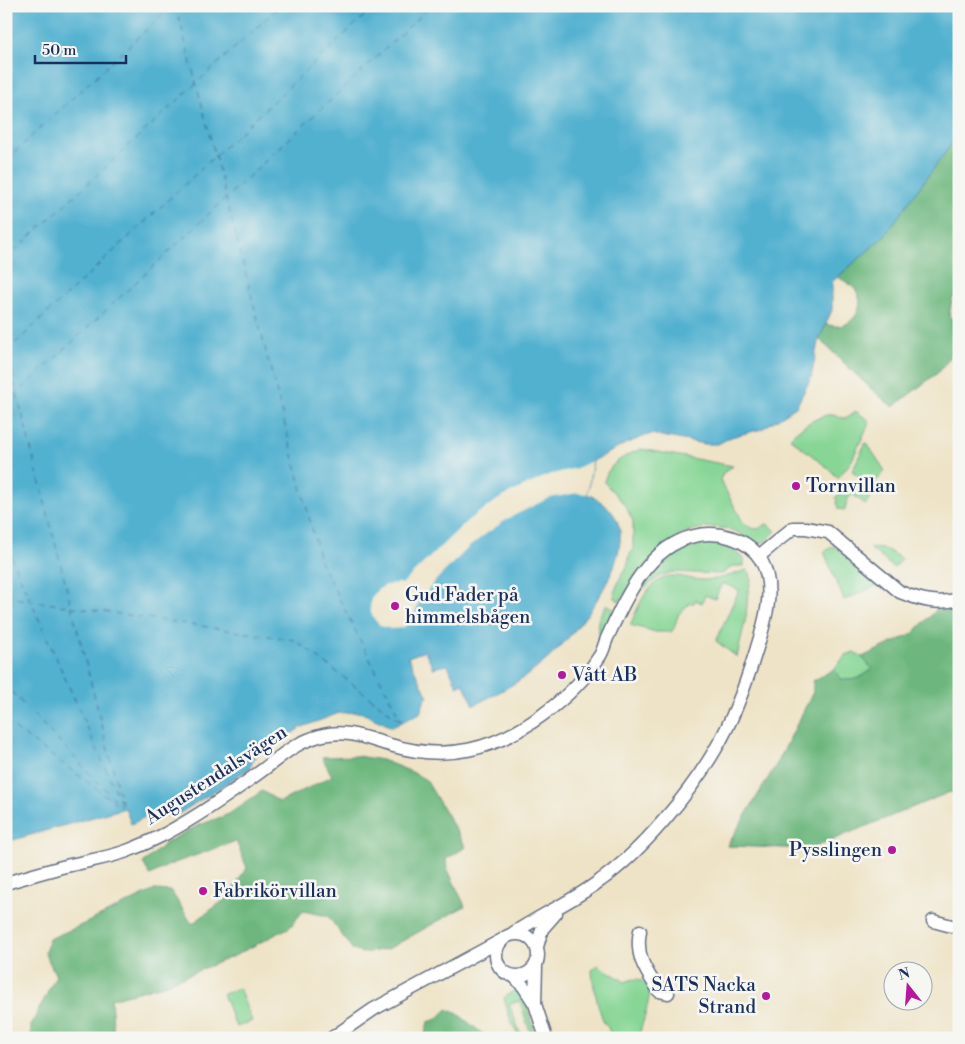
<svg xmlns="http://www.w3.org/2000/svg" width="965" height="1044" font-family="'Libre Bodoni',serif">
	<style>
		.green { fill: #87d695; stroke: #51827a }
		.forest { fill: #6db77e; stroke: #44736e }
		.water { fill: #52b1d0; stroke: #367097 }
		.pier { fill: #eee3c6 }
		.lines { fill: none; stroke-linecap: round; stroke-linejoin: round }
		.ferry { stroke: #2c5680; stroke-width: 1; stroke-dasharray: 6 5; stroke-linecap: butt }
		.street-casing { stroke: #656e82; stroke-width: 15 }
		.street { stroke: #fff; stroke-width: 12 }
		.poi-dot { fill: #b5179e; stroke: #f6f6f2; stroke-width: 2 }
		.labels { text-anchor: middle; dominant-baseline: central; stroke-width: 5; stroke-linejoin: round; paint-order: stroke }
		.poi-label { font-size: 19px; fill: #1b2f5e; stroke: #f6f6f2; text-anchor: start }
		.street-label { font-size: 19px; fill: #1b2f5e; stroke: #f6f6f2 }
	</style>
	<rect width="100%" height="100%" fill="#f6f6f2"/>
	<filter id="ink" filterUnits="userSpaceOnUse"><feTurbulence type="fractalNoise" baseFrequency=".02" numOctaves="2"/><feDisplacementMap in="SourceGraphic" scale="10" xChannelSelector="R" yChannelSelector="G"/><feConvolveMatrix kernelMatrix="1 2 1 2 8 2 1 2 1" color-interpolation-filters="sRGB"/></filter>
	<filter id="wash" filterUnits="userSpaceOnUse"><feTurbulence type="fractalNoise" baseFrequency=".0096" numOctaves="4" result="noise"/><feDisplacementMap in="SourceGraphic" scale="20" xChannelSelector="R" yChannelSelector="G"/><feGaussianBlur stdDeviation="1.12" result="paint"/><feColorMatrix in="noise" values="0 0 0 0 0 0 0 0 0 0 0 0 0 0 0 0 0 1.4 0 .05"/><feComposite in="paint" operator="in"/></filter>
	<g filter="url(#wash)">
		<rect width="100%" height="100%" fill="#eee3c6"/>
		<path class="green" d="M855,411L870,421L851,462L838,478L829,469L790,438C797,429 815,418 827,415C839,413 844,425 855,411Z
			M866,442L885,471L872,486L852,471Z
			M641,449L733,466L723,473L720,480L743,522L751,528L758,529L767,524L776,531L766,541L760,543C752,542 746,537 739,533C719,524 697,526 678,536L619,601L615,598L614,593L623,571H625L629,560L628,558L633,549V521L625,505L604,482C608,463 625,456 641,449Z
			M849,485L857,486L871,496L865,505L859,499L852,494L847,500L845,510L838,509L836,497Z
			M706,543C720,544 733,549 744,559V566H733L722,574L672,572L660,576L640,591C655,565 677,550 706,543Z
			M833,546C844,553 872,573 878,585L844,600L824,552Z
			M869,547L887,550L902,559L894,568Z
			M746,570L750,573L751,579L748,592L746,617L737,657L716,641L739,590L722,583L715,599L705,595L702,603L695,600L694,603H690C686,607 680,611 678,616C675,623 676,627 671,632H656L630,625C636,613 642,594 653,585C672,568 684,580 704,580C719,580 732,575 746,570Z
			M607,604L614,609L605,629L599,633C595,622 600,614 607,604Z
			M854,652L862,657L873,669C863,677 854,682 841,679L834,669L846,655Z
			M598,965L625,982C630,980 634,978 640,980C643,982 647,985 649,988C652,996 641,1028 638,1038H612L607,1025L604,1023C598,1006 593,988 592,970Z
			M518,987L524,996L536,1038H532L520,1001L509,1004L522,1038H519L510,1019L504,998Z
			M239,988L252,1021L236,1027L223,994Z"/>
		<path class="forest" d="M959,134V295L952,299L949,316L959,325V344L940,371L893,407C867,387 844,362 819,339L826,324C850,334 870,306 854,288C850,284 843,280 838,277L883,237Z
			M959,604V794L950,792L810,849L727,846L779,760L813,692V681L834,669L841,679C854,682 863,677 872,669L862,657L912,634L936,610Z
			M357,756L382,760L412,772L426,780L466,847L446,859L447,868L465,906L388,949L362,953L353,950L328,916L303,911L290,927L234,956L163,985L111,999L114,1038H31V1025L56,976L45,953L49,939L75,928L155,890L171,891L192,924L227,898L247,868L236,841L169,865L150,875L143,863L167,842L197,826L229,814L262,791L280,802L332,776L322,757Z
			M447,1009L458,1014L488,1038H424L428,1022L437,1019Z"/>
		<path class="water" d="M6,6H959V134L883,237L832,282V310L818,342L811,378L796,407L762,429L731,437L718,444H704L651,434L627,443L593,461L587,494C603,501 618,513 620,532C624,574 573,638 543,663C522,681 498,693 474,705L463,683L457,686L448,665L433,668L425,651L408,657L428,697L425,699L420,713L392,727L360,712L339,713L300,728L281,741L266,746L253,760L250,768L174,817C150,811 152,814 131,824L125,808L6,842Z"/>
		<path class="pier" d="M592,461L587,494L578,493L549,498L509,518L487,533L469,547L437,579L419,601L415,614L410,622L402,628L391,629L381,626L374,619L370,609L371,599L377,590L386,585L399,583L402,584L468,520L502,497L548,475L577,468Z"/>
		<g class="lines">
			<path class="ferry" d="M176,6L321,563L402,722
				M6,160L172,6
				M6,259L280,6
				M6,351L123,808L6,686
				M7,351L375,6
				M6,404L431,6
				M6,546L121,803
				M6,597L295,640L402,722
				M6,722L120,806"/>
		</g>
	</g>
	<g filter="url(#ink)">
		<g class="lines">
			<defs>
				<path id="street" d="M759,556L793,528H806L828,532L900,592C920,600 938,605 959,599
					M6,883C26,877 46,871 66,866C86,861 108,858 127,851C140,846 153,840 165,834C198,816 233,792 264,769C285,753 296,742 323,735C347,729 368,739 390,745C447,762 494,750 541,716C563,700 584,681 599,657C603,652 604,645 607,638C625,599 647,547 694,536C717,530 748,538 761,560C777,589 764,625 755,654C745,687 733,720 715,750C690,793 642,851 601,880C573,901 541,915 512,934
					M933,921L959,928
					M640,931C635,957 646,971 659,991L668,993
					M496 955a21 21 0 1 1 42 0a21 21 0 1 1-42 0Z
					M537,947L542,929L556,913
					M514,976L524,987L535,1004L546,1038
					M535,1004L536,965
					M332,1038L374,1009L502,940"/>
			</defs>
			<use href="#street" class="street-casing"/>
			<use href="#street" class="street"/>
		</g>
	</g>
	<g class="poi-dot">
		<circle cx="796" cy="486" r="5"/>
		<circle cx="395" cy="606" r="5"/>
		<circle cx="562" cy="675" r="5"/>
		<circle cx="892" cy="850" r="5"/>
		<circle cx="203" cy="891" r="5"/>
		<circle cx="766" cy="996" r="5"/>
	</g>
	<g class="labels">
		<g class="poi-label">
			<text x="806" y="486">Tornvillan</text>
			<text x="405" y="595">Gud Fader på<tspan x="405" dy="22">himmelsbågen</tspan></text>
			<text x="572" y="675">Vått AB</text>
			<text x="882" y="850" text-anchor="end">Pysslingen</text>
			<text x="213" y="891">Fabrikörvillan</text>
			<text x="756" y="985" text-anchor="end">SATS Nacka<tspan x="756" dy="22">Strand</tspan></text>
		</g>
		<g class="street-label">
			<text transform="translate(216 775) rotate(-33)">Augustendalsvägen</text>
		</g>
	</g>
	<rect width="965" height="1044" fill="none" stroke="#f6f6f2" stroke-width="25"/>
	<g transform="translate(908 986) rotate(343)"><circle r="24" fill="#f6f6f2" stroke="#9ea6b7"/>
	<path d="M0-4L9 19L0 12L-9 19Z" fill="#b5179e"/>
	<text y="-8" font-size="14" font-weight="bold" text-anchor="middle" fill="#1b2f5e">N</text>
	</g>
	<path d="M35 55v8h91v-8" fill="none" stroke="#1b2f5e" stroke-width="2.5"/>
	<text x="42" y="55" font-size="15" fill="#1b2f5e" stroke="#f6f6f2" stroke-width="4" paint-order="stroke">50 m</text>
</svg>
